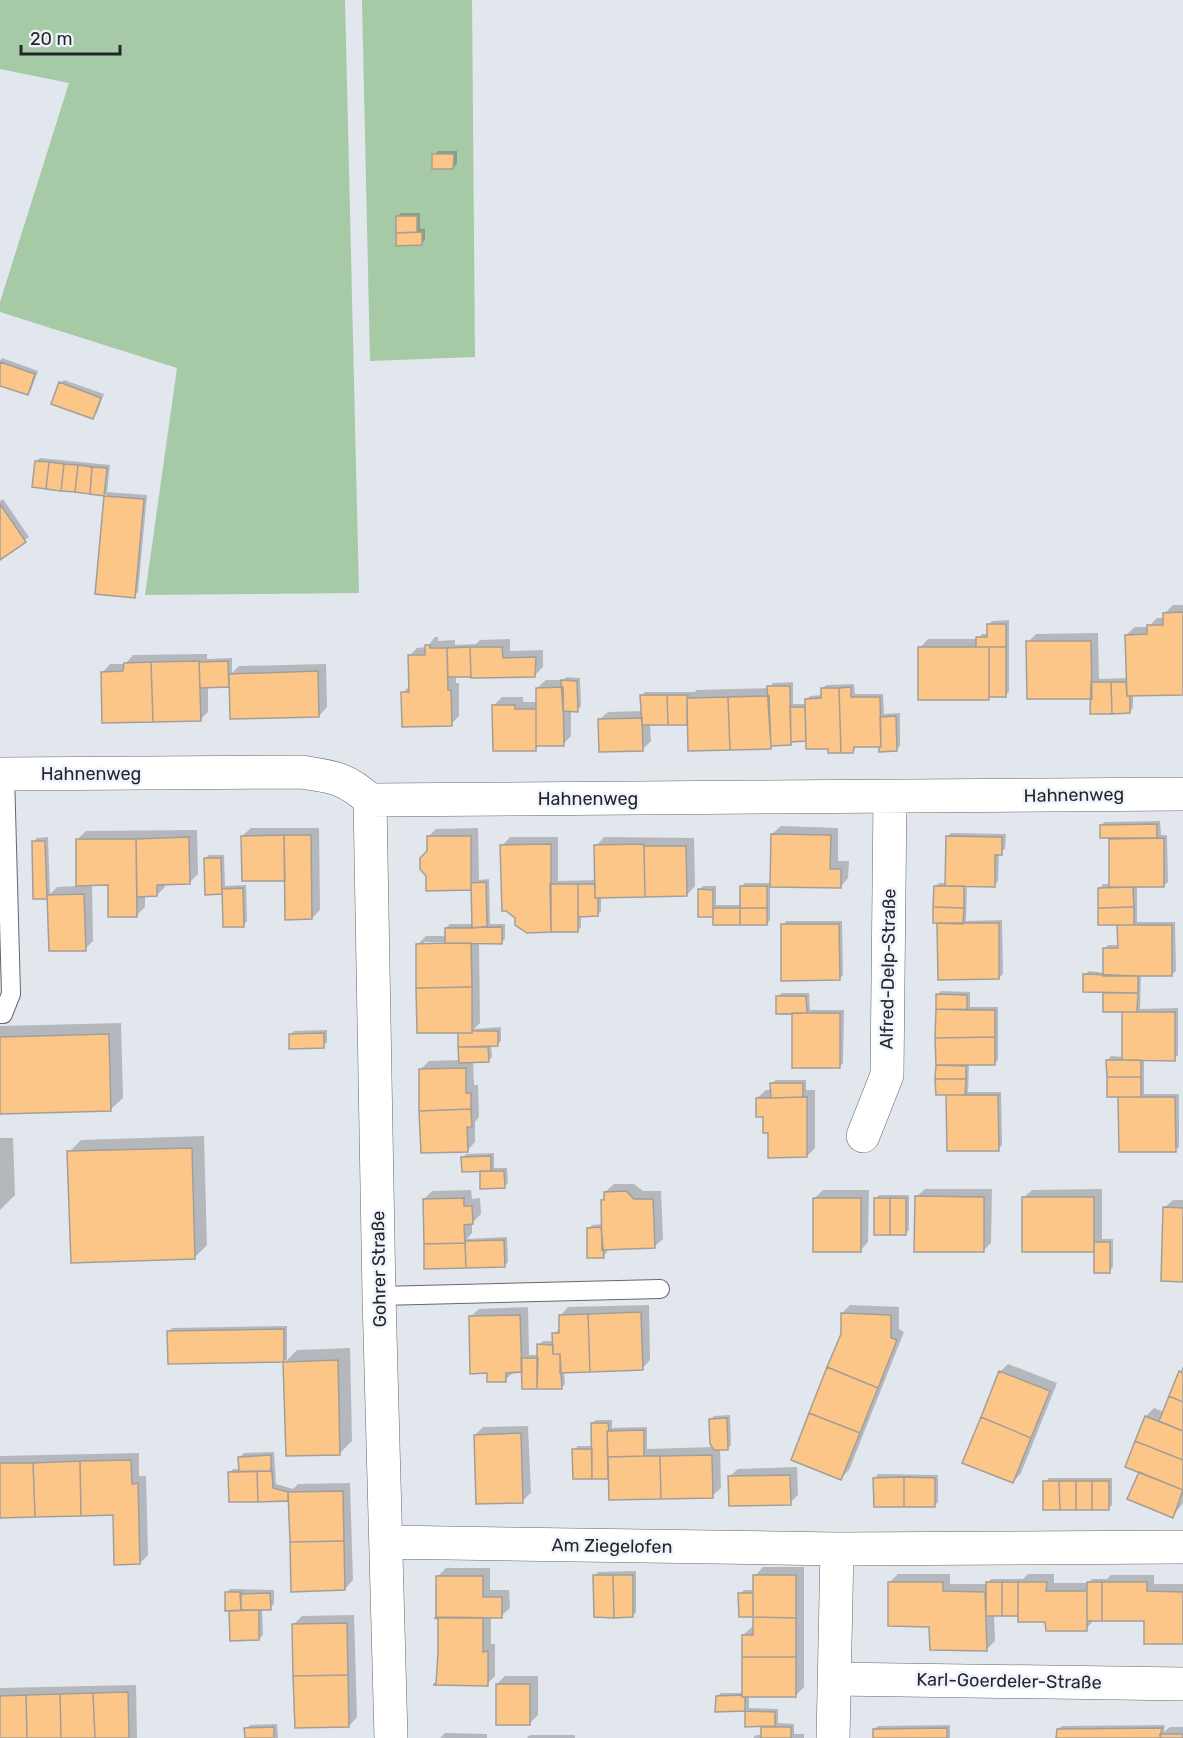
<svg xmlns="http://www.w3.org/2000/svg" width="1183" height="1738" font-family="Rubik,sans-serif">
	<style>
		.green { fill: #a6caa5 }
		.shadow { fill: #0003; fill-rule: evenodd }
		.building { fill: #fcc689; stroke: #a49e98; stroke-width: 1.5 }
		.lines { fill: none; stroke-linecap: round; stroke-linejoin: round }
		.lane-casing { stroke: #65686e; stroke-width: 20 }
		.street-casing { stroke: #65686e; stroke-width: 34 }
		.lane { stroke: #fff; stroke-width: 18 }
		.street { stroke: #fff; stroke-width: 33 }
		.labels { text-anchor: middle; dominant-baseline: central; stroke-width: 5; stroke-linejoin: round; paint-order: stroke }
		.street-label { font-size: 18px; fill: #252629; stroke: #eff3fb }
	</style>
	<rect width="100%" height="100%" fill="#e2e6ed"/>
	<path class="green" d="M0,0H345L359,593L145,595L177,368L0,312V302L69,83L0,69Z
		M362,0H472L475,357L370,361Z"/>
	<path class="shadow" d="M438,151H457V164L453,168L434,155Z
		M401,213H420V229H425V240L421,244L398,245L397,217Z
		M2,358L38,371L31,390L27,394L0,384V361Z
		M64,380L104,394L97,413L93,417L60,383Z
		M40,458L110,465L107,492L147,495L138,592L134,596L96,592L106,494L33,486L36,461Z
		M3,499L29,537L0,558V501Z
		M1173,605H1183V693L1133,695V708L1129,712L1092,697L1028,642L1036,634L1098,633L1099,679L1128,678L1126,635L1135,627H1148L1157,618H1164V614Z
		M1009,620V692L1005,695L991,696L988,698L920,648L928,639H978L982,634H989V624L992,621Z
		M435,637H438V641L455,640V645L476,644L480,640L510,639V651L543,650V667L535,675L456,676V683H459V716L451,724L403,693L410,685L409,656L417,648L427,647Z
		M207,654V659L232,658V673L239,666L326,664L327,707L319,716L231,685L208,686V712L200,720L102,673L110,664H125L133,655Z
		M566,677L580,678L581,706L577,710H571V736L563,744H540L535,750L494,705L502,697H523V702H537V688L546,680H564Z
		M793,682V704H806L807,700L810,696L823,695L822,689L826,685L854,684L855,694H883L884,714L900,713V746L896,750L880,746H857L853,751L829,747L807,740H794L790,744H774L770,748L689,721L686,724H650L651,741L643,749L599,720L608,712L643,711L642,695L645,692H695L696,690L769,688L773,683Z
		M1160,821L1161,835H1167L1168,882L1164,885L1137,886V922H1175L1176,971L1172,974H1141L1140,1009L1178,1008V1055L1174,1059H1144V1094H1179V1147L1175,1151L1120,1096L1108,1060L1111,1056L1124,1057V1010H1104L1105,991L1085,975L1089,971L1105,973V949L1108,945H1119V924L1100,888L1103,884H1111L1110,837L1101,825L1105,822Z
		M781,826L838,828V861H849L848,878L840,887L770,885V920L767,924L715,915L699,890L703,886H716V905H741V887L745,883H771L772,834Z
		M251,828H319L320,910L312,918L286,880L242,836Z
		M478,828L479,880L489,879L490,924H505V939L501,942H479L480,1023L474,1029L501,1027V1041L497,1045H491L492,1057L488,1061H473L474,1085H478L479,1117L475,1122V1142L467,1151L421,1069L429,1061L460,1060V1034L418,944L426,936H447L446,928L450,924H473V889H428V837L436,829ZM424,942H460L424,945Z
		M197,830L198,874L190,882L165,883V887L157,895H145V907L136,916L109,884H92L93,941L85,949L51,950L49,895L46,897L33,842L37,838L48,837L50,894L57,887L78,886V839L86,831Z
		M951,833L1006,834L1005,849L999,853L998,881L994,885H967L966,921L1002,920L1003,974L999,978L939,922L935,887L939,883H947V837Z
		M510,837H558V881L596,880V846L604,837L694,838L695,886L687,895L601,896V911L597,915H581V927L578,930L502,846Z
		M209,855H224L225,886L246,885L247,921L243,925L224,893L206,894L205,859Z
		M786,921H842L843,975L839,979L783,925Z
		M941,991L970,992V1007H998V1060L994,1064H969L968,1092H1001L1002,1145L998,1149L948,1094H937L938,995Z
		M782,993H809L810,1010H844L843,1063L840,1066L778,996Z
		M121,1023L123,1098L110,1110L0,1113V1026Z
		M327,1030V1042L323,1046L290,1035L294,1031Z
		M776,1080H806V1090H815V1148L807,1156L769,1132L757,1098L766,1090H772V1083Z
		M204,1136L207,1245L195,1257L69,1152L81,1140Z
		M0,1138H13L15,1195L0,1210Z
		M494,1153V1168H507L508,1183L504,1187L463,1158L466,1154Z
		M614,1184H634L643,1191H661L663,1239L654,1247L607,1249V1252L603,1256L588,1229L592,1225L603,1224L602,1201L605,1198V1192Z
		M925,1189H992L991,1243L983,1251L916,1197Z
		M1102,1189V1239H1113V1267L1109,1271L1095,1250L1023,1198L1032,1190Z
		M471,1190L472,1199L480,1198L481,1214L472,1223V1233L467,1239L507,1237L508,1262L504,1266L426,1268L424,1199L432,1191Z
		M823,1190H869L868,1242L860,1251L815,1198Z
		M879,1195H909V1230L905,1234L875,1199Z
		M1173,1200H1183V1280L1164,1208Z
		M649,1305L650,1360L642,1369L564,1371L565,1384L561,1388L523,1371L514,1372L505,1380L488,1372L470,1317L479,1309L528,1307L529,1355H539V1345L543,1341H554V1334L561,1327L560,1316L568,1307Z
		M850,1305L899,1307V1329L904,1332L849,1470L841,1478L842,1313Z
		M287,1326V1360L169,1362V1332L172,1328Z
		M350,1348L352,1441L340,1453L285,1362L297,1350Z
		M1008,1364L1057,1383L1021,1473L1013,1482L1000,1372Z
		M1183,1366V1503L1173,1516L1141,1471L1127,1466L1146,1416L1154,1408L1164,1412Z
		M730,1415L731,1445L727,1449H720L721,1488L712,1496L610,1476L607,1478L574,1450L578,1446H593L592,1423L596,1420H612V1428L647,1427V1449L714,1447L711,1420L714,1416Z
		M528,1426L531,1493L522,1501L475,1435L483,1427Z
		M274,1452L276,1484L293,1489L298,1484L350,1483L353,1580L345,1589L290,1499L231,1501L230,1473L233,1469H240V1457L244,1453Z
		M139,1453V1476H146L148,1555L140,1563L114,1514L0,1517V1456Z
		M797,1467L798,1495L790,1503L729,1477L738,1469Z
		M878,1474L938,1475V1502L934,1506L875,1478Z
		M1049,1478H1112V1505L1108,1509L1045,1482Z
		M763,1567H804V1687L795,1696L749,1695V1708L778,1709V1723L794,1724V1734H804V1738H753L756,1735H763V1726L746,1725L747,1710H717V1696L721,1693H743V1635L752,1627H754L755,1616L740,1594L744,1590H755V1576Z
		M446,1568H490V1590H509L510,1608L501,1616H491V1644H495V1676L487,1684L440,1652L438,1576Z
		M636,1571V1612L632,1616L595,1576L598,1572Z
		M898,1574H950V1584H987L991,1579H1023L1028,1574H1054V1583H1088L1092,1579H1107L1111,1575H1154V1584H1183V1642L1146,1620H1094L1086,1629L1019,1613L994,1615L995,1641L987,1649L931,1625L890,1582Z
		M230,1589L274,1590V1604L270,1608H262L263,1635L259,1639H231V1609L227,1593Z
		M354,1615L357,1717L349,1726L293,1625L302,1616Z
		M505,1676H538V1715L530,1723L497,1684Z
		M136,1685L137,1738H0V1688Z
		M277,1724L278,1738H246V1729L250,1725Z
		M950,1725V1738H874V1729L878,1726Z
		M1165,1725L1164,1732L1170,1727H1183V1738H1058V1729L1062,1726Z
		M445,1733L487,1734V1738H440Z
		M530,1735H575V1738H527Z"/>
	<path class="building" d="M432,154H454L453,169H432Z
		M396,216H417V232L396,233Z
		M422,232V245L396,246V233Z
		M0,362L35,374L28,395L0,386Z
		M59,382L101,398L93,419L51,404Z
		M35,461L49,462L46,489L32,487Z
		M49,462L64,464L61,491L46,489Z
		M64,464L78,465L75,492L61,491Z
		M78,465L92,467L90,494L75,492Z
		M92,467L107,468L104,496L90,494Z
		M104,496L144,499L135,598L95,594Z
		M0,504L26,542L0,560Z
		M1183,612V695L1127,696L1125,635L1147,634V625H1163V613Z
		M987,624H1006V647H976V637H987Z
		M1026,641H1091L1092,699H1027Z
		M425,645H430V648H447L448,690H451L452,726L402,727L401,692H409L408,655H425Z
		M470,647L471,677H448L447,648Z
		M470,647H502L503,658L536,657L535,677L471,678Z
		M918,647H989V700H918Z
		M989,647H1006V697H989Z
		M199,661L201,721L153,722L151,662Z
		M228,661L229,687L200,688L199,662Z
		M151,662L153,722L102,723L101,672L123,671L124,663Z
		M318,671L319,717L230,719L229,674Z
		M561,680L577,681L578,712L563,711Z
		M1091,682H1111L1112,714H1090Z
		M1111,682H1126L1127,696H1130V713L1112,714Z
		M767,686H790L791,745L771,746Z
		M563,687L564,746H536V688Z
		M851,687V697H880L881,747H854L853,753H841L839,688Z
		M821,688H839L841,753H828V749H806L805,699L821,698Z
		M640,695H667L668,725H642Z
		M667,695H688L687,698V725H668Z
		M769,696L771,749L730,750L728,697Z
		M728,697L730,750L688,751L687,698Z
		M492,705H515V709H536V751H493Z
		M790,707H805L806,741L791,742Z
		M896,716L897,751L879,752V747H881L880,717Z
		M642,718L643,751L599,752L598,719Z
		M1157,824V838H1100V825Z
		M771,834L831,835L830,869H841V888L770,887Z
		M284,835L285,881H242L241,836Z
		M284,835H311L312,919L285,920Z
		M427,836H471V890L426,891V876L420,869V858L427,851Z
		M946,836L1002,837V855H995V887L945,886Z
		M189,837L190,884L157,885V896L137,897L136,839Z
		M1164,838V887H1109V839Z
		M76,839H136L137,917H108V885L76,886Z
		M32,841H45L47,899H33Z
		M551,844V932L527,933L515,925V918L506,911H502L500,845Z
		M644,844L645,897L595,898L594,845Z
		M644,846H686L687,896L645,897Z
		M204,858H221L222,894L205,895Z
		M486,882L487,927L472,928L471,883Z
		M550,884H578V932H551Z
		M578,884H595V898H598V916L578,917Z
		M740,886H767V908H740Z
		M934,886H964V908L933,907Z
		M1133,887L1134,907L1098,908V888Z
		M243,888L244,927H223L222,889Z
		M698,889L713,890V917H698Z
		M84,894L86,951H49L47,895Z
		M933,907L964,908L963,924L933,923Z
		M1134,907V925H1098V908Z
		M713,908H740V925H713Z
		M740,908H767V925H740Z
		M937,923H999V979L938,980Z
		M781,924H839L840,980L781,981Z
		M1117,925H1172V976H1103V948H1118Z
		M502,927V944L445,943V928Z
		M445,943H471L472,987L416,988V944Z
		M1083,974L1138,976V993L1083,992Z
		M472,987V1033H417L416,988Z
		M1103,993H1138L1137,1012H1103Z
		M936,994L967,995V1010L936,1009Z
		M776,996H806L807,1013L776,1014Z
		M936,1009L995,1010V1037L935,1038Z
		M1122,1012H1175V1061L1122,1060Z
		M792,1013H840V1068H792Z
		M472,1031H498V1046L458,1047V1033H472Z
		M324,1033V1048L289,1049V1034Z
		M109,1034L111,1111L0,1114V1037Z
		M995,1037V1065H936L935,1038Z
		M458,1047H488L489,1062L459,1063Z
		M1106,1060H1141V1077H1107Z
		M936,1065L966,1066V1079H935Z
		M466,1068V1093H471V1109L419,1111V1069Z
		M1107,1077H1141V1097H1107Z
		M935,1079H966L965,1095H936Z
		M770,1083H803V1097L771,1098Z
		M946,1095H998L999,1151H947Z
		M807,1097V1157L768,1158V1133H763V1117H756V1098Z
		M1118,1097H1175L1176,1152H1119Z
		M471,1109L472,1127H467L468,1152L421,1153L419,1111Z
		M192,1148L195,1259L71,1263L67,1151Z
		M491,1156V1171L462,1172L461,1157Z
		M480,1171H504L505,1188L480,1189Z
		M626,1191L634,1199H653L655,1248L602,1250L601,1200H604V1192Z
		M915,1196L984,1197V1252H914Z
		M1022,1197H1094V1252H1022Z
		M464,1198V1206H472L473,1224L464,1225L465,1243L424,1244L423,1199Z
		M813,1198H861V1252H813Z
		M874,1198H890V1235H874Z
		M890,1198H906V1235H890Z
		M1163,1207L1183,1208V1282L1161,1281Z
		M601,1227L604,1258H587V1228Z
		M504,1240L505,1267L466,1268L465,1241Z
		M1094,1242H1110V1273H1094Z
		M465,1243L466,1268L424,1269V1244Z
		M641,1312L643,1370L590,1372L588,1314Z
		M841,1313L891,1315V1338L897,1340L878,1388L827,1367L841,1334Z
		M588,1314L590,1372L560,1373V1354H553L552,1333H559V1315Z
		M520,1315L522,1372L506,1373V1382H487V1373L470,1374L469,1316Z
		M284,1329V1362L168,1364L167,1331Z
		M537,1344L553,1345V1354H560L562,1389H537Z
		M521,1358H538L537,1389H522Z
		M338,1360L340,1455L286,1456L283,1362Z
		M827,1367L878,1388L860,1433L809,1413Z
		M999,1371L1050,1391L1031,1438L981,1417Z
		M1179,1371L1183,1373V1402L1169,1396Z
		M1169,1396L1183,1402V1431L1159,1421Z
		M809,1413L860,1433L841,1480L791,1460Z
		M1145,1416L1183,1431V1460L1135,1441Z
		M981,1417L1031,1438L1013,1483L962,1463Z
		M727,1418L728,1450H714L710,1444L709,1419Z
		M591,1423H608L609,1431H607L608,1479H592Z
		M644,1430V1456L608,1457L607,1431Z
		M521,1433L523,1503L476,1504L474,1435Z
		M1135,1441L1183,1460V1490L1125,1467Z
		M572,1449H592V1479H573Z
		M271,1455V1471L239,1472L238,1457Z
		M712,1455L713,1498L661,1499L660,1456Z
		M644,1456H660L661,1499L609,1500L608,1457Z
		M131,1460L132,1484L138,1483L140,1564L114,1565L113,1515L81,1516L80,1461Z
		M80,1461L81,1516L35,1517L33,1463Z
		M0,1463H33L35,1517L0,1518Z
		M257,1471L258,1502H229L228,1472Z
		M257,1471H272L273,1488L288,1492V1501L258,1502Z
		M1139,1472L1183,1490L1173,1518L1127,1499Z
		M790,1475L791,1505L729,1506L728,1476Z
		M904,1477L935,1478V1507H904Z
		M904,1477V1507H874L873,1478Z
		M1043,1481H1059L1060,1510H1043Z
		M1059,1481H1076V1510H1060Z
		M1076,1481H1092V1510H1076Z
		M1092,1481H1109V1510H1092Z
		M343,1491L344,1541L290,1542L288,1492Z
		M344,1541L345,1590L291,1592L290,1542Z
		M593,1575H613L614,1618L594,1617Z
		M613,1575H633V1617L614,1618Z
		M753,1575H796V1618L753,1617Z
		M436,1576H483V1597H502V1618L436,1617Z
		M888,1582H943V1591L985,1592L987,1651L930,1650L929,1627L888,1626Z
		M986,1582H1002V1616H986Z
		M1002,1582H1018V1616H1002Z
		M1018,1582H1047L1046,1591H1087V1631H1046L1045,1622H1018Z
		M1087,1582H1102V1621H1087Z
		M1102,1582H1147V1591L1183,1592V1644H1144V1621H1102Z
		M225,1592H241V1610L225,1611Z
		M270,1593L271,1610H241L240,1594Z
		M738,1593H753V1617H739Z
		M259,1610V1640L230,1641L229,1611Z
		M753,1617L796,1618V1657H742V1635H753Z
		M434,1618H483V1652L488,1651V1686L434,1685V1684H436L438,1652V1619Z
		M347,1623L348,1675L293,1676L292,1624Z
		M742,1657H796V1697H742Z
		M348,1675L349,1727L295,1728L293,1676Z
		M496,1684H530V1725H496Z
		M128,1692L129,1738H95L93,1693Z
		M93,1693L95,1738H61L60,1694Z
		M60,1694L61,1738H27L26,1695Z
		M26,1695L27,1738H0V1696Z
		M742,1695V1697H745V1711L715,1712L716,1696Z
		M745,1711L775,1712V1726L745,1727Z
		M274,1727V1738H245L244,1728Z
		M761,1727H791V1738H761Z
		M947,1728V1738H873V1729Z
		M1162,1728L1160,1738H1056L1057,1729Z
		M1160,1734H1183V1738H1160Z"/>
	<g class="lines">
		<defs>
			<path id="lane" d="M0,1014H3L11,994L5,774
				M379,1296L660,1289"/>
			<path id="street" d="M0,774L301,772C332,777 345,777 370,800L1183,794
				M370,800L379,1296L391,1738
				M863,1136L887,1075L890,797
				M386,1542L837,1549L1183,1547
				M835,1679L1183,1684
				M833,1738L837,1549"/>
		</defs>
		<use href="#lane" class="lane-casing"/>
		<use href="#street" class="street-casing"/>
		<use href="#lane" class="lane"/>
		<use href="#street" class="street"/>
	</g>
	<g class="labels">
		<g class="street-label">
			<text x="91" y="774">Hahnenweg</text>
			<text transform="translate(1074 795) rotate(-1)">Hahnenweg</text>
			<text x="588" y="799">Hahnenweg</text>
			<text transform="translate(888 969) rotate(-89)">Alfred-Delp-Straße</text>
			<text transform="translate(379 1269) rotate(-91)">Gohrer Straße</text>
			<text transform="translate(612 1546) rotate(1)">Am Ziegelofen</text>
			<text transform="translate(1009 1681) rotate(1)">Karl-Goerdeler-Straße</text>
		</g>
	</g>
	<path d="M21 45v9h99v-9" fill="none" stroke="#252629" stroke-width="3"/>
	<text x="30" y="45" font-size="18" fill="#252629" stroke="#eff3fb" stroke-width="4.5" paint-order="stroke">20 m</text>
</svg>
